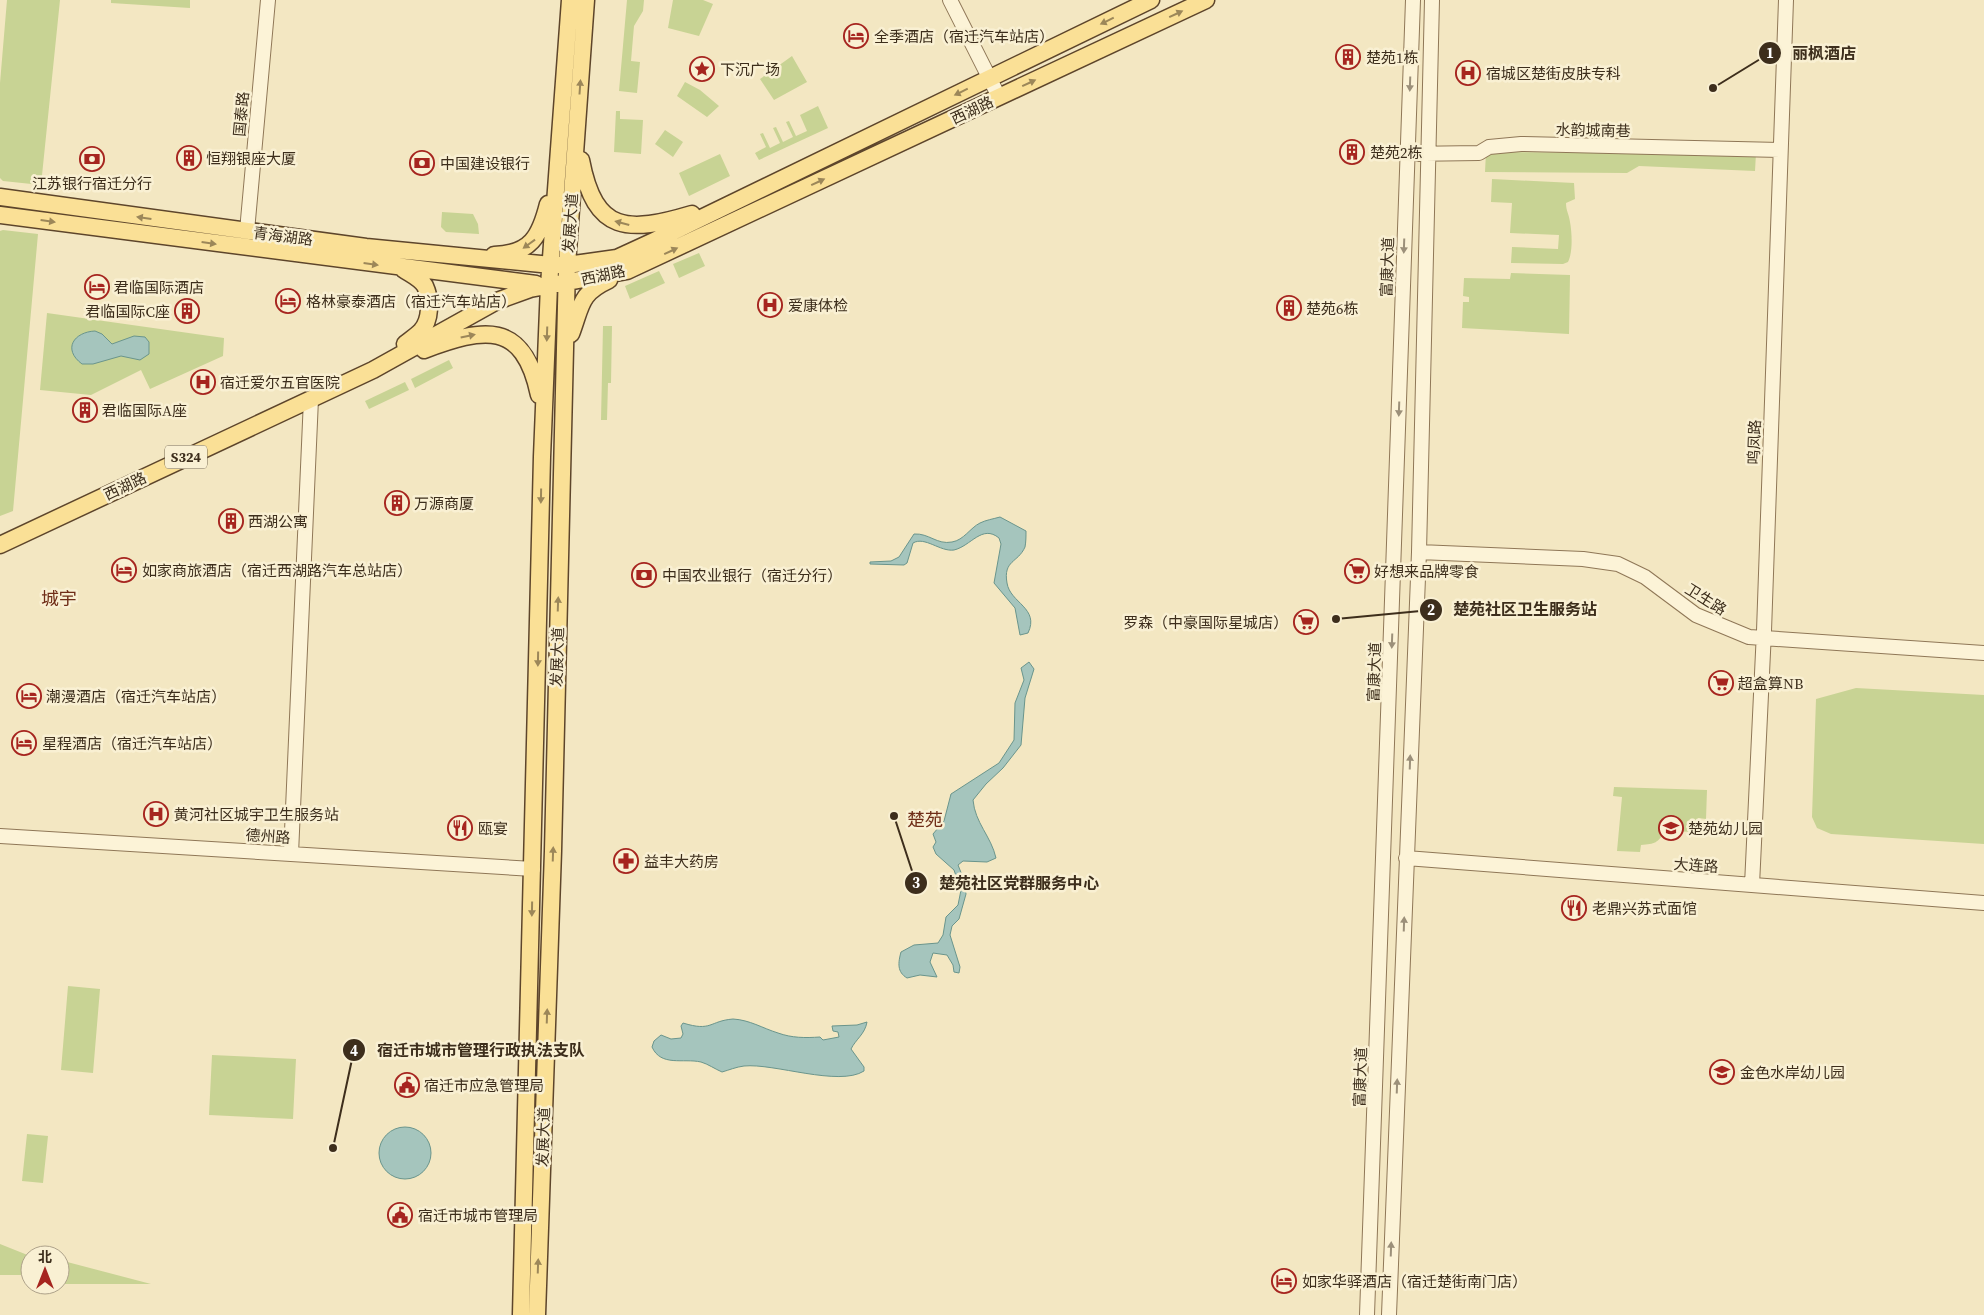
<svg xmlns="http://www.w3.org/2000/svg" width="1984" height="1315" font-family="'Source Serif 4','Noto Sans SC',serif">
	<style>
		.green { fill: #c8d394 }
		.water { fill: #a5c5bd; stroke: #6a958c }
		.lines { fill: none; stroke-linecap: round; stroke-linejoin: round }
		.minor-casing { stroke: #8f7757; stroke-width: 16 }
		.major-casing { stroke: #5d452b; stroke-width: 19 }
		.minor { stroke: #fcf3d7; stroke-width: 14 }
		.major { stroke: #fae096; stroke-width: 16 }
		.oneway { fill: #9c8759 }
		.oneway2 { fill: #9c907a }
		.labels { text-anchor: middle; dominant-baseline: central; stroke-width: 5; stroke-linejoin: round; paint-order: stroke }
		.shield { fill: #f9f0d3; stroke: #756853; stroke-width: 1 }
		.shield-label { font-size: 14px; font-weight: bold; fill: #3d2e1c }
		.poi-label { font-size: 15px; fill: #3d2e1c; stroke: #f9f0d3; text-anchor: start }
		.street-label { font-size: 15px; fill: #3d2e1c; stroke: #f9f0d3 }
		.quarter-label { font-size: 18px; fill: #6f2d17; stroke: #f9f0d3 }
		.leader { fill: none; stroke: #3d2e1c; stroke-width: 2 }
		.callout-dot { fill: #3d2e1c; stroke: #f9f0d3; stroke-width: 2 }
		.mark-label { font-size: 15px; text-anchor: middle; font-weight: bold; fill: #fff }
		.callout-label { font-size: 16px; text-anchor: middle; font-weight: bold; fill: #3d2e1c; stroke: #f9f0d3; stroke-width: 5; stroke-linejoin: round; paint-order: stroke }
	</style>
	<rect width="100%" height="100%" fill="#f3e7c2"/>
	<path class="green" d="M7,0H60L41,185L3,181L0,178V83Z
		M111,0H190V8L111,3Z
		M627,0H644L643,11L634,26L631,61L640,62L637,93L619,91Z
		M673,0H703L713,4L699,36L668,28Z
		M792,56L807,82L774,100L760,79Z
		M685,82L700,90L719,106L707,117L677,96Z
		M818,106L828,128L759,160L755,153L766,147L760,134L763,133L770,148L780,143L773,128L776,127L783,142L793,137L786,122L789,121L796,136L807,131L800,115Z
		M616,111H620V119L643,120L641,154L614,152Z
		M665,130L683,142L673,157L655,144Z
		M1486,152L1756,153L1755,171L1639,166L1627,173L1485,172Z
		M720,154L730,176L689,196L679,173Z
		M1492,179L1574,183L1575,199L1566,203C1566,211 1569,214 1570,222C1572,233 1573,252 1568,262L1563,264L1511,263L1512,247L1558,249L1559,235L1510,233L1512,203L1491,202Z
		M442,212L473,214L478,224L479,234L446,232L441,227Z
		M3,230L38,234L13,511L0,516V231Z
		M699,253L705,266L679,278L673,264Z
		M659,271L665,283L630,299L625,286Z
		M1511,273L1570,275L1569,334L1462,328L1463,302H1469V297L1463,296L1464,278L1510,279Z
		M47,313L224,338L223,356L150,389L141,370L91,395L40,390Z
		M603,326H612L611,383H608L607,420H601Z
		M449,360L453,368L415,388L411,379Z
		M405,382L409,390L369,409L365,401Z
		M1856,688L1984,695V844L1831,834L1817,828L1812,817L1816,699Z
		M1614,787L1707,790L1706,819L1698,818V832L1665,831C1658,843 1655,844 1641,845L1640,852L1617,851L1622,797L1613,796Z
		M68,986L100,989L93,1073L61,1070Z
		M212,1055L296,1059L293,1119L209,1115Z
		M27,1134L48,1136L43,1183L22,1181Z
		M0,1244L30,1256V1275H0Z
		M60,1260L71,1263L151,1284H64V1275H60Z"/>
	<path class="water" d="M95,331L102,334L112,344L134,336L145,337L149,342V354L140,360L121,356L93,364H82C62,349 74,332 95,331Z
		M1000,517L1026,531C1026,536 1026,542 1025,547C1018,563 1003,560 1007,583C1010,603 1040,608 1028,633L1020,635L1015,608L994,583L1001,544L999,538C982,524 971,546 954,550C940,552 925,536 913,543L907,563L904,565L870,564V562L891,561L899,557L914,534C929,533 937,545 952,542C964,540 970,528 980,523C986,520 993,519 1000,517Z
		M1029,662L1034,669L1025,698L1021,745L1003,768L986,784L973,800C975,823 991,836 996,858L987,862L963,861L958,865L964,880L966,894L959,919L952,926L950,935L960,967L959,973L954,972L953,965L947,955L933,953L930,962L937,977L920,975L907,978C897,972 898,963 901,952L914,945L938,943L943,935L946,917L958,905L961,890L954,870L936,854L933,847L936,842L933,834L944,821L951,794L999,763L1014,740L1015,703L1024,680L1021,668Z
		M733,1019C750,1020 762,1028 778,1033C792,1038 805,1038 820,1037L823,1040L839,1037L838,1032L833,1031L832,1026L857,1025L867,1022C865,1034 856,1039 851,1049L864,1067V1071C839,1087 774,1063 744,1066C736,1067 729,1070 722,1072C715,1069 708,1064 701,1062C683,1058 661,1067 652,1047L654,1041L661,1035L671,1039L681,1038L683,1034L681,1026L683,1023C712,1032 709,1021 733,1019Z
		M379 1153a26 26 0 1 1 52 0a26 26 0 1 1-52 0Z"/>
	<g class="lines">
		<defs>
			<path id="minor" d="M950,0L999,97
				M1407,154L1479,153L1489,147L1521,144L1780,150
				M247,231L268,0
				M1419,552L1583,559L1618,564L1645,577L1696,615L1749,637L1984,653
				M0,836L533,869
				M291,854L311,399
				M1406,858L1984,903
				M1752,885L1764,631L1786,0
				M1367,1315L1413,0
				M1389,1315L1419,552L1432,0"/>
			<path id="major" d="M581,160C595,234 628,233 692,214
				M0,197L366,247L551,265H567L617,258L654,241L1151,0
				M0,215L536,284
				M494,255C531,254 540,236 548,204
				M403,269C410,274 420,278 425,286C431,299 431,320 421,331C416,336 410,340 405,344
				M571,334C582,305 579,294 609,280
				M424,350C483,328 523,319 539,395
				M0,545L373,370L497,301L530,289L627,271L1206,0
				M521,1315L542,457L549,285L570,0
				M537,1315L553,851L567,265L586,0"/>
		</defs>
		<use href="#minor" class="minor-casing"/>
		<use href="#major" class="major-casing"/>
		<use href="#minor" class="minor"/>
		<use href="#major" class="major"/>
	</g>
	<defs><path id="oneway-solid" d="M-6-.8H1V-3.2L6.5 0L1 3.2V.8H-6Z" transform="scale(1.25)"/></defs>
	<g class="oneway">
		<use href="#oneway-solid" transform="translate(1176 14) rotate(-25)"/>
		<use href="#oneway-solid" transform="translate(1107 21) rotate(154)"/>
		<use href="#oneway-solid" transform="translate(1029 83) rotate(-25)"/>
		<use href="#oneway-solid" transform="translate(580 87) rotate(-86)"/>
		<use href="#oneway-solid" transform="translate(961 92) rotate(154)"/>
		<use href="#oneway-solid" transform="translate(818 182) rotate(-25)"/>
		<use href="#oneway-solid" transform="translate(144 218) rotate(-172)"/>
		<use href="#oneway-solid" transform="translate(48 221) rotate(8)"/>
		<use href="#oneway-solid" transform="translate(622 223) rotate(-165)"/>
		<use href="#oneway-solid" transform="translate(209 243) rotate(8)"/>
		<use href="#oneway-solid" transform="translate(529 244) rotate(144)"/>
		<use href="#oneway-solid" transform="translate(671 251) rotate(-25)"/>
		<use href="#oneway-solid" transform="translate(371 264) rotate(8)"/>
		<use href="#oneway-solid" transform="translate(547 334) rotate(92)"/>
		<use href="#oneway-solid" transform="translate(468 336) rotate(-12)"/>
		<use href="#oneway-solid" transform="translate(541 496) rotate(91)"/>
		<use href="#oneway-solid" transform="translate(558 604) rotate(-88)"/>
		<use href="#oneway-solid" transform="translate(538 659) rotate(91)"/>
		<use href="#oneway-solid" transform="translate(553 854) rotate(-88)"/>
		<use href="#oneway-solid" transform="translate(532 909) rotate(91)"/>
		<use href="#oneway-solid" transform="translate(547 1016) rotate(-88)"/>
		<use href="#oneway-solid" transform="translate(538 1266) rotate(-88)"/>
	</g>
	<g class="oneway2">
		<use href="#oneway-solid" transform="translate(1410 84) rotate(92)"/>
		<use href="#oneway-solid" transform="translate(1404 246) rotate(92)"/>
		<use href="#oneway-solid" transform="translate(1399 409) rotate(92)"/>
		<use href="#oneway-solid" transform="translate(1392 641) rotate(92)"/>
		<use href="#oneway-solid" transform="translate(1410 762) rotate(-88)"/>
		<use href="#oneway-solid" transform="translate(1404 924) rotate(-88)"/>
		<use href="#oneway-solid" transform="translate(1397 1086) rotate(-88)"/>
		<use href="#oneway-solid" transform="translate(1391 1249) rotate(-88)"/>
	</g>
	<defs>
		<symbol id="hotel-ring" viewBox="-11 -11 22 22"><circle r="9.5" fill="#f9f0d3" stroke="#a6251f" stroke-width="1.5"/><path d="M-6-4.5h1.5V1H6V5H4.5V3h-9V5H-6ZM-4 0a1.8 1.8 0 1 1 3.6 0ZM.5 0V-2.5h3Q6-2.5 6 0Z" fill="#a6251f"/></symbol>
		<symbol id="building-ring" viewBox="-11 -11 22 22"><circle r="9.5" fill="#f9f0d3" stroke="#a6251f" stroke-width="1.5"/><path d="M-4-6H4V6H1V3H-1V6H-4ZM-2.5-4.3h1.7v1.8h-1.7ZM.8-4.3h1.7v1.8H.8ZM-2.5-1h1.7V.8h-1.7ZM.8-1h1.7V.8H.8Z" fill="#a6251f"/></symbol>
		<symbol id="sight-ring" viewBox="-11 -11 22 22"><circle r="9.5" fill="#f9f0d3" stroke="#a6251f" stroke-width="1.5"/><path d="M0-6L1.8-2.2L6-1.7L2.9 1.2L3.7 5.4L0 3.3L-3.7 5.4L-2.9 1.2L-6-1.7L-1.8-2.2Z" fill="#a6251f"/></symbol>
		<symbol id="hospital-ring" viewBox="-11 -11 22 22"><circle r="9.5" fill="#f9f0d3" stroke="#a6251f" stroke-width="1.5"/><path d="M-5-5h3v3.5h4V-5h3V5h-3V1.5h-4V5h-3Z" fill="#a6251f"/></symbol>
		<symbol id="bank-ring" viewBox="-11 -11 22 22"><circle r="9.5" fill="#f9f0d3" stroke="#a6251f" stroke-width="1.5"/><path d="M-6-4H6V4H-6ZM0-2.3a2.3 2.3 0 1 0 0 4.6a2.3 2.3 0 1 0 0-4.6Z" fill="#a6251f"/></symbol>
		<symbol id="supermarket-ring" viewBox="-11 -11 22 22"><circle r="9.5" fill="#f9f0d3" stroke="#a6251f" stroke-width="1.5"/><path d="M-6-5.5h2.5l.6 2H6L4.5 2H-2.5L-4.4-4H-6ZM-1.5 3.2a1.3 1.3 0 1 0 .1 0ZM3 3.2a1.3 1.3 0 1 0 .1 0Z" fill="#a6251f"/></symbol>
		<symbol id="restaurant-ring" viewBox="-11 -11 22 22"><circle r="9.5" fill="#f9f0d3" stroke="#a6251f" stroke-width="1.5"/><path d="M-5-6h1v4h1v-4h1v4h1v-4h1v5L-1.5 .5V6h-2V.5L-5-1ZM5-6V6H3V1.5H1.5Q1.5-4 5-6Z" fill="#a6251f"/></symbol>
		<symbol id="school-ring" viewBox="-11 -11 22 22"><circle r="9.5" fill="#f9f0d3" stroke="#a6251f" stroke-width="1.5"/><path d="M0-5L7-2L0 1L-7-2ZM-4 1L0 2.5L4 1V4Q0 6-4 4Z" fill="#a6251f"/></symbol>
		<symbol id="pharmacy-ring" viewBox="-11 -11 22 22"><circle r="9.5" fill="#f9f0d3" stroke="#a6251f" stroke-width="1.5"/><path d="M-2-6h4v4h4v4h-4v4h-4v-4h-4v-4h4Z" fill="#a6251f"/></symbol>
		<symbol id="civic-ring" viewBox="-11 -11 22 22"><circle r="9.5" fill="#f9f0d3" stroke="#a6251f" stroke-width="1.5"/><path d="M-.6-6.5H3V-4.5H.6V-3L4-1V1h2V6H-6V1h2V-1L-.6-3ZM-1.2 2.5V6h2.4V2.5Z" fill="#a6251f"/></symbol>
	</defs>
	<g fill-rule="evenodd">
		<use href="#hotel-ring" x="842" y="22" width="28" height="28"/>
		<use href="#building-ring" x="1334" y="43" width="28" height="28"/>
		<use href="#sight-ring" x="688" y="55" width="28" height="28"/>
		<use href="#hospital-ring" x="1454" y="59" width="28" height="28"/>
		<use href="#building-ring" x="1338" y="138" width="28" height="28"/>
		<use href="#building-ring" x="175" y="144" width="28" height="28"/>
		<use href="#bank-ring" x="78" y="145" width="28" height="28"/>
		<use href="#bank-ring" x="408" y="149" width="28" height="28"/>
		<use href="#hotel-ring" x="83" y="273" width="28" height="28"/>
		<use href="#hotel-ring" x="274" y="287" width="28" height="28"/>
		<use href="#hospital-ring" x="756" y="291" width="28" height="28"/>
		<use href="#building-ring" x="1275" y="294" width="28" height="28"/>
		<use href="#building-ring" x="173" y="297" width="28" height="28"/>
		<use href="#hospital-ring" x="189" y="368" width="28" height="28"/>
		<use href="#building-ring" x="71" y="396" width="28" height="28"/>
		<use href="#building-ring" x="383" y="489" width="28" height="28"/>
		<use href="#building-ring" x="217" y="507" width="28" height="28"/>
		<use href="#hotel-ring" x="110" y="556" width="28" height="28"/>
		<use href="#supermarket-ring" x="1343" y="557" width="28" height="28"/>
		<use href="#bank-ring" x="630" y="561" width="28" height="28"/>
		<use href="#supermarket-ring" x="1292" y="608" width="28" height="28"/>
		<use href="#supermarket-ring" x="1707" y="669" width="28" height="28"/>
		<use href="#hotel-ring" x="15" y="682" width="28" height="28"/>
		<use href="#hotel-ring" x="10" y="729" width="28" height="28"/>
		<use href="#hospital-ring" x="142" y="800" width="28" height="28"/>
		<use href="#restaurant-ring" x="446" y="814" width="28" height="28"/>
		<use href="#school-ring" x="1657" y="814" width="28" height="28"/>
		<use href="#pharmacy-ring" x="612" y="847" width="28" height="28"/>
		<use href="#restaurant-ring" x="1560" y="894" width="28" height="28"/>
		<use href="#school-ring" x="1708" y="1058" width="28" height="28"/>
		<use href="#civic-ring" x="393" y="1071" width="28" height="28"/>
		<use href="#civic-ring" x="386" y="1201" width="28" height="28"/>
		<use href="#hotel-ring" x="1270" y="1267" width="28" height="28"/>
	</g>
	<g class="labels">
		<rect class="shield" x="165" y="445.5" width="42" height="23" rx="4"/>
		<g class="shield-label">
			<text x="186" y="457">S324</text>
		</g>
		<g class="poi-label">
			<text x="874" y="36">全季酒店（宿迁汽车站店）</text>
			<text x="1366" y="57">楚苑1栋</text>
			<text x="720" y="69">下沉广场</text>
			<text x="1486" y="73">宿城区楚街皮肤专科</text>
			<text x="1370" y="152">楚苑2栋</text>
			<text x="206" y="158">恒翔银座大厦</text>
			<text x="440" y="163">中国建设银行</text>
			<text x="92" y="183" text-anchor="middle">江苏银行宿迁分行</text>
			<text x="114" y="287">君临国际酒店</text>
			<text x="306" y="301">格林豪泰酒店（宿迁汽车站店）</text>
			<text x="788" y="305">爱康体检</text>
			<text x="1306" y="308">楚苑6栋</text>
			<text x="170" y="311" text-anchor="end">君临国际C座</text>
			<text x="220" y="382">宿迁爱尔五官医院</text>
			<text x="102" y="410">君临国际A座</text>
			<text x="414" y="503">万源商厦</text>
			<text x="248" y="521">西湖公寓</text>
			<text x="142" y="570">如家商旅酒店（宿迁西湖路汽车总站店）</text>
			<text x="1374" y="571">好想来品牌零食</text>
			<text x="662" y="575">中国农业银行（宿迁分行）</text>
			<text x="1288" y="622" text-anchor="end">罗森（中豪国际星城店）</text>
			<text x="1738" y="683">超盒算NB</text>
			<text x="46" y="696">潮漫酒店（宿迁汽车站店）</text>
			<text x="42" y="743">星程酒店（宿迁汽车站店）</text>
			<text x="174" y="814">黄河社区城宇卫生服务站</text>
			<text x="478" y="828">瓯宴</text>
			<text x="1688" y="828">楚苑幼儿园</text>
			<text x="644" y="861">益丰大药房</text>
			<text x="1592" y="908">老鼎兴苏式面馆</text>
			<text x="1740" y="1072">金色水岸幼儿园</text>
			<text x="424" y="1085">宿迁市应急管理局</text>
			<text x="418" y="1215">宿迁市城市管理局</text>
			<text x="1302" y="1281">如家华驿酒店（宿迁楚街南门店）</text>
		</g>
		<g class="street-label">
			<text transform="translate(972 110) rotate(-25)">西湖路</text>
			<text transform="translate(241 114) rotate(-85)">国泰路</text>
			<text transform="translate(1593 130) rotate(1)">水韵城南巷</text>
			<text transform="translate(570 223) rotate(-86)">发展大道</text>
			<text transform="translate(283 236) rotate(7)">青海湖路</text>
			<text transform="translate(1387 267) rotate(-88)">富康大道</text>
			<text transform="translate(603 275) rotate(-12)">西湖路</text>
			<text transform="translate(1754 442) rotate(-88)">鸣凤路</text>
			<text transform="translate(125 486) rotate(-25)">西湖路</text>
			<text transform="translate(1706 599) rotate(32)">卫生路</text>
			<text transform="translate(557 657) rotate(-88)">发展大道</text>
			<text transform="translate(1374 672) rotate(-88)">富康大道</text>
			<text transform="translate(268 836) rotate(4)">德州路</text>
			<text transform="translate(1696 865) rotate(4)">大连路</text>
			<text transform="translate(1360 1077) rotate(-88)">富康大道</text>
			<text transform="translate(543 1137) rotate(-88)">发展大道</text>
		</g>
		<g class="quarter-label">
			<text x="59" y="598">城宇</text>
			<text x="925" y="819">楚苑</text>
		</g>
	</g>
	<path class="leader" d="M1713 88L1770 53M1336 619L1431 610M894 816L916 883M333 1148L354 1050"/>
	<g class="callout-dot">
		<circle cx="1713" cy="88" r="5"/>
		<circle cx="1336" cy="619" r="5"/>
		<circle cx="894" cy="816" r="5"/>
		<circle cx="333" cy="1148" r="5"/>
		<circle cx="1770" cy="53" r="12"/>
		<circle cx="1431" cy="610" r="12"/>
		<circle cx="916" cy="883" r="12"/>
		<circle cx="354" cy="1050" r="12"/>
	</g>
	<g class="mark-label">
		<text x="1770" y="58">1</text>
		<text x="1431" y="615">2</text>
		<text x="916" y="888">3</text>
		<text x="354" y="1056">4</text>
	</g>
	<g class="callout-label">
		<text x="1824" y="59">丽枫酒店</text>
		<text x="1525" y="615">楚苑社区卫生服务站</text>
		<text x="1019" y="889">楚苑社区党群服务中心</text>
		<text x="481" y="1056">宿迁市城市管理行政执法支队</text>
	</g>
	<g transform="translate(45 1270)"><circle r="24" fill="#f9f0d3" stroke="#aea28a"/>
	<path d="M0-4L9 19L0 12L-9 19Z" fill="#a6251f"/>
	<text y="-8" font-size="14" font-weight="bold" text-anchor="middle" fill="#3d2e1c">北</text>
	</g>
</svg>
